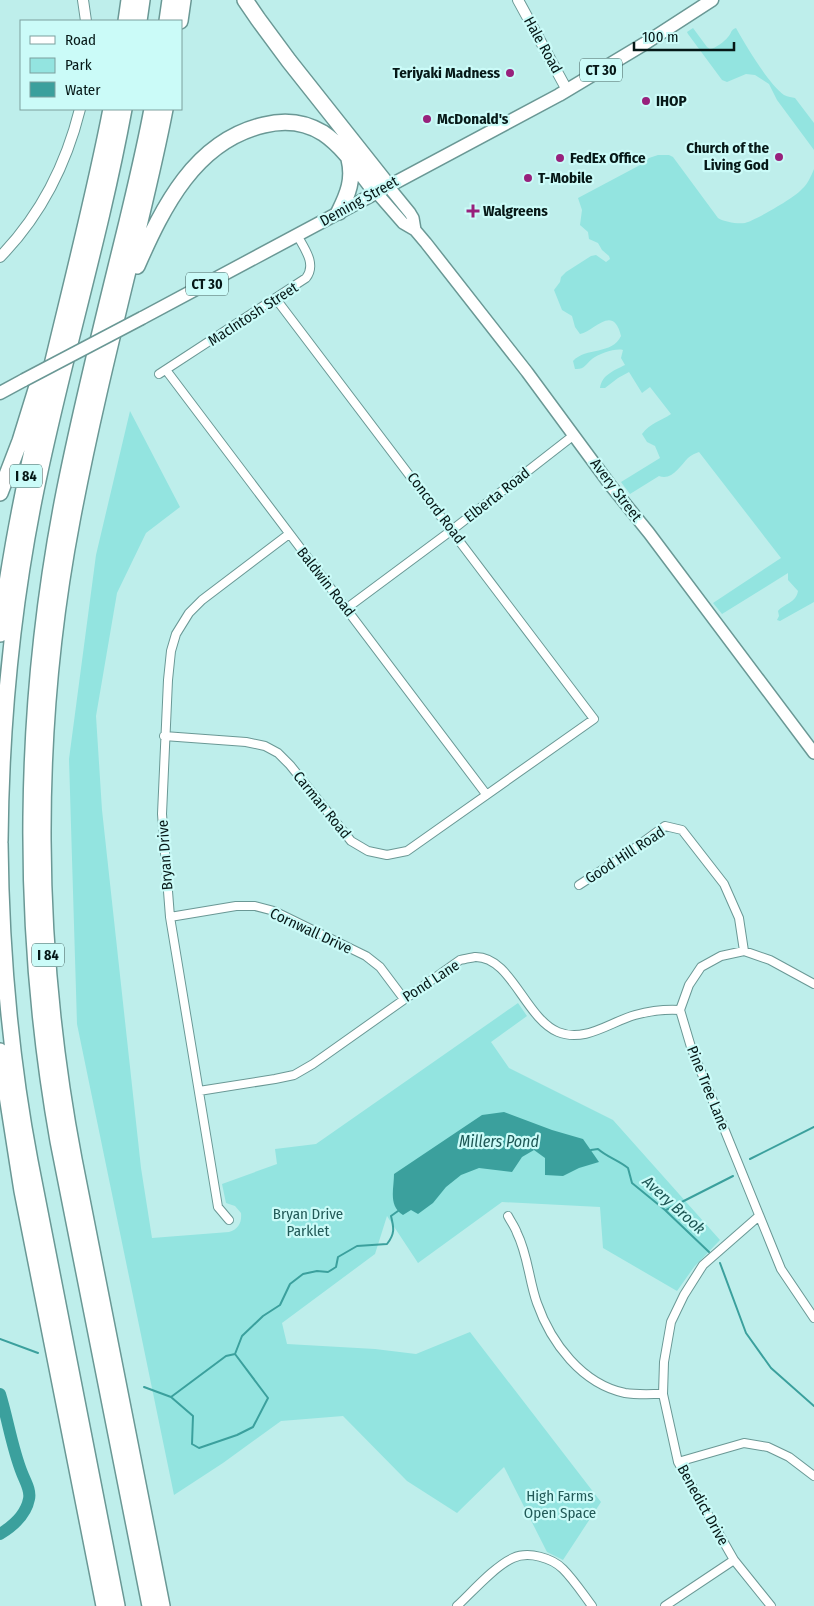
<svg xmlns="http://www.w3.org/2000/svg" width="814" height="1606" font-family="'Fira Sans Condensed',sans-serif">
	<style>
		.green { fill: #93e4e0 }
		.water { fill: #3ba09d }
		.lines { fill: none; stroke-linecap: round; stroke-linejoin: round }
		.stream { stroke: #3ba09d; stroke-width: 2 }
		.river { stroke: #3ba09d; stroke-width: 12 }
		.minor-casing { stroke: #6a9895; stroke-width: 10 }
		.tertiary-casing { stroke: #6a9895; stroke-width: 12 }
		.secondary-casing { stroke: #6a9895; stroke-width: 14 }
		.primary-casing { stroke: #6a9895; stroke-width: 15 }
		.motorway-casing { stroke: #6a9895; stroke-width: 18 }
		.minor { stroke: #fff; stroke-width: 8 }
		.tertiary { stroke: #fff; stroke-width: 10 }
		.secondary { stroke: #fff; stroke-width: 11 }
		.primary { stroke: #fff; stroke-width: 12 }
		.motorway { stroke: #fff; stroke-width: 15 }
		.primary-bridge-casing { stroke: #6a9895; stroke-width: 15; stroke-linecap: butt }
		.primary-bridge { stroke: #fff; stroke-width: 12 }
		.poi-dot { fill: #98217c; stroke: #cbfbf8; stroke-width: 2 }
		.labels { text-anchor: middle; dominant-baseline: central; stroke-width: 4.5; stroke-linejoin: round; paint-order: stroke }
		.shield { fill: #cbfbf8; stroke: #415c5a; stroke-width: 1 }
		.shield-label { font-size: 14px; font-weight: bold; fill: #061817 }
		.street-label { font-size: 15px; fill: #061817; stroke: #cbfbf8 }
		.poi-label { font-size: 15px; font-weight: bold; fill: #061817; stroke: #cbfbf8; text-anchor: start }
		.park-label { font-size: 15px; fill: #225a58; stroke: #cbfbf8 }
		.water-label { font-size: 16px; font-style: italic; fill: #1e5755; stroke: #cbfbf8 }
	</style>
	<rect width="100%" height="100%" fill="#beeeeb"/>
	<path class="green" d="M693,28L707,47L710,49C716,48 724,42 728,37C732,33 730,30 736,28C746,46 768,83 784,95C788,97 792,97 795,98L814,123V150L777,100L769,84L755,75L746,74L727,82L722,80L688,34L687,32Z
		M658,155H669L673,157L718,218C724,222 737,224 745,223C754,221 796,197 802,189C808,184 811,176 814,169V602L780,621L777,620L779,616L778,611C785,603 796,603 798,591L788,580V573L722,614L713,603L781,558L699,452C696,453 691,455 688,458C680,466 672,481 659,476L630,494L621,482L660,458L655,446L647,442L642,434C650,423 661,421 671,414L650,387L642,393L629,372L618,378L605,388H600C602,375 613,371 625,365L621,358L623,350C615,348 599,354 592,359C586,364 584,370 575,369L573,361C586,347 612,355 621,336C613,303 594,332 580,334L575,327L572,316L562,310L554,290L560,282L561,277L566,272L591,256L596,255L606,262L610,259L609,256L602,250L598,243L589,239L588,232L580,225L582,210L578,198L642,164L649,158Z
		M130,411L180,507L146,533L117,593L96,716L102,810L141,1168L152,1238L229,1232C238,1229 242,1223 241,1213L235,1206L226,1203L222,1184L277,1164L275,1149L316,1144L518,1003L527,1016L491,1042L509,1068L613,1120L720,1240L694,1267L677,1291L603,1248L600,1207L502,1202L418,1263L387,1216L375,1254L282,1323L287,1344L375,1349L416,1354L470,1332L601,1502L563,1560L547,1552L504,1467L457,1513L407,1481L343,1416L281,1421L223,1463L174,1495L77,1024L69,759L96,555Z"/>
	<path class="water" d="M504,1112L552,1130L583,1139L599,1162L579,1168L563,1176L545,1175V1158L534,1150L522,1157L512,1172L479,1168L461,1175L446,1187L433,1203L418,1214L411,1210L403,1215C388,1206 394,1189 394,1174L482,1115Z"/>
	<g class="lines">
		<path class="stream" d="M591,1150L598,1149C607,1157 618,1160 628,1168L632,1183L665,1210L709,1252
			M750,1159L814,1127
			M666,1210L733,1176
			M720,1263L746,1333L771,1368L814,1406
			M0,1339L38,1353
			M144,1387L171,1397L193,1416L192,1444L199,1448L237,1435L253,1427L268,1398L235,1354L242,1336L263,1316L280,1305L290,1284L303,1274L317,1271L328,1272L336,1267L338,1257L357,1246L387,1244C395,1234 394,1228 391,1216L398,1211
			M171,1397L226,1356L235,1354"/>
		<path class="river" d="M0,1394C8,1420 12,1448 22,1473C25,1481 31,1490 29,1499C26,1515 13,1526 0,1534"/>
		<defs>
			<path id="minor" d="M166,370L486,794
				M159,374L306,278C317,264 304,248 297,235
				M347,608L452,530L574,435
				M164,736L246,742L265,746L278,753L290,765L351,841L368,851L387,855L407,851L594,719L276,299
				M579,885L628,853L665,826L682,830L724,884L739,918L744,951
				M170,917L236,906H255L274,911L366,956L380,967L404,999
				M814,984L770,960L744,951L721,956L701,967L689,985L680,1010L691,1047L781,1269L814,1318
				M199,1091L275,1079L294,1075L313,1064L460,960C464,959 470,958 475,957C511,956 525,1018 558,1032C585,1043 610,1022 635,1015C650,1011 665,1009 680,1010
				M508,1216C511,1222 515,1227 517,1233C528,1255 529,1281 537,1303C551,1343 582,1384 625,1393C637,1395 651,1394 663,1394
				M759,1216L703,1265L684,1295L671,1322L664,1362L663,1394L678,1462L734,1560L771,1606
				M229,1220L218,1207L170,917L162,814L168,680L171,651L176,634L189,613L202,600L289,534
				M678,1462L744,1443L768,1447L789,1457L814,1476
				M457,1606C472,1592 495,1566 513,1558C529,1551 552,1558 563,1569C574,1580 583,1594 592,1606
				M665,1606L734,1560"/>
			<path id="tertiary" d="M83,0L86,21
				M518,0L567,90
				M0,257C41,215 66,165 80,109"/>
			<path id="secondary" d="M388,186L410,213L413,218L415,230
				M376,192L403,223L415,230L426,243L527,372L611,486L649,533L814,753"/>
			<path id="primary" d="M142,318L559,95L644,44L712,0
				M0,393L24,380"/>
			<path id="motorway" d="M245,0L258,19L289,61L388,186
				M126,21L129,0
				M139,21L142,0
				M167,21L170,0
				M180,21L183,0
				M339,212C348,194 354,179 349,159
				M137,266C163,207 195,141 264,125C284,120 305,122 323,133C344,147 360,172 376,192
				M0,493L20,441L38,383
				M0,634C21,456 77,284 111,109
				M0,841C1,725 12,609 35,495C61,366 100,239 124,109
				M0,843C1,949 10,1056 30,1161L117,1606
				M0,1051L22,1191L104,1606
				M150,1606L58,1141C20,927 22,707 64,493C82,402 105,312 127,222C136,184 145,147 152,109
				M162,1606L74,1159C34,949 32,731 72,521C90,425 114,329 137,234C147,192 157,151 165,109"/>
		</defs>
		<use href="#minor" class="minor-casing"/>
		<use href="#tertiary" class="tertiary-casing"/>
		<use href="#secondary" class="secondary-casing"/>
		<use href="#primary" class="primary-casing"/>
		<use href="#motorway" class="motorway-casing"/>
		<use href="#minor" class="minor"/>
		<use href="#tertiary" class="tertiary"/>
		<use href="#secondary" class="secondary"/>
		<use href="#primary" class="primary"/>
		<use href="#motorway" class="motorway"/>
		<defs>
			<path id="primary-bridge" d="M24,380L142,318"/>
		</defs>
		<use href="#primary-bridge" class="primary-bridge-casing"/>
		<use href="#primary-bridge" class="primary-bridge"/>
	</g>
	<g class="poi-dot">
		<circle cx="510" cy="73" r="5"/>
		<circle cx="646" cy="101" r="5"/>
		<circle cx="427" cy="119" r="5"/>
		<circle cx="779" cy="157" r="5"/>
		<circle cx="560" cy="158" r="5"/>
		<circle cx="528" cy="178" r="5"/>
		<path d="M470.5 203.5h5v5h5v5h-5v5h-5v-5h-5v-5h5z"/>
	</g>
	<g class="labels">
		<g class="shield">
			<rect x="580" y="58.5" width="42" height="23" rx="4"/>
			<rect x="186" y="272.5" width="42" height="23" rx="4"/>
			<rect x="10" y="464.5" width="32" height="23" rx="4"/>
			<rect x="32" y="943.5" width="32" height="23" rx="4"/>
		</g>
		<g class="shield-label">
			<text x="601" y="70">CT 30</text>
			<text x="207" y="284">CT 30</text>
			<text x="26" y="476">I 84</text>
			<text x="48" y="955">I 84</text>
		</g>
		<g class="street-label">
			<text transform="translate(543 45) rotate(61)">Hale Road</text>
			<text transform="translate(359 201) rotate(-29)">Deming Street</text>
			<text transform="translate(253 314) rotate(-33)">MacIntosh Street</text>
			<text transform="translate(616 490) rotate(53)">Avery Street</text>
			<text transform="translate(497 495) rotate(-38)">Elberta Road</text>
			<text transform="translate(436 508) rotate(53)">Concord Road</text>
			<text transform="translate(326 582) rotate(52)">Baldwin Road</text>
			<text transform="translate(322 805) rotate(51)">Carman Road</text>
			<text transform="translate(165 855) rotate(-94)">Bryan Drive</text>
			<text transform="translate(625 855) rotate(-33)">Good Hill Road</text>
			<text transform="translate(311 931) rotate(25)">Cornwall Drive</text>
			<text transform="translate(431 981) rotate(-33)">Pond Lane</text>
			<text transform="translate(708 1088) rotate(68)">Pine Tree Lane</text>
			<text transform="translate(703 1505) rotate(61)">Benedict Drive</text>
		</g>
		<g class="poi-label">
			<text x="500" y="73" text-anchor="end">Teriyaki Madness</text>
			<text x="656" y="101">IHOP</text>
			<text x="437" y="119">McDonald's</text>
			<text x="769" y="148" text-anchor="end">Church of the<tspan x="769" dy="17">Living God</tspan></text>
			<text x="570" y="158">FedEx Office</text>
			<text x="538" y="178">T-Mobile</text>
			<text x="483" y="211">Walgreens</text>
		</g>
		<g class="park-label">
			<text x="308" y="1214">Bryan Drive<tspan x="308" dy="17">Parklet</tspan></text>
			<text x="560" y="1496">High Farms<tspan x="560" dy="17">Open Space</tspan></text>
		</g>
		<g class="water-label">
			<text x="499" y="1141">Millers Pond</text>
			<text transform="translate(674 1205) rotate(42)">Avery Brook</text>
		</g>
	</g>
	<rect x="20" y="20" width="162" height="90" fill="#cbfbf8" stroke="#7ca09e"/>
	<rect x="30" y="36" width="25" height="8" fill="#ffffff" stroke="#7ca09e"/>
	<text x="65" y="45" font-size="15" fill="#061817">Road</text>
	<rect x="30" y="58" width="25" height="15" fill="#93e4e0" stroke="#7ca09e"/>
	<text x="65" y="70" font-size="15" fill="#061817">Park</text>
	<rect x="30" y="82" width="25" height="15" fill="#3ba09d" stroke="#7ca09e"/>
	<text x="65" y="95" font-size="15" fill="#061817">Water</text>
	<path d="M634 42v8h100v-8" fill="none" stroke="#061817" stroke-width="2.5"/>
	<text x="642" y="42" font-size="15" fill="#061817" stroke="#cbfbf8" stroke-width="4" paint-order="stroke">100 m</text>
</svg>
